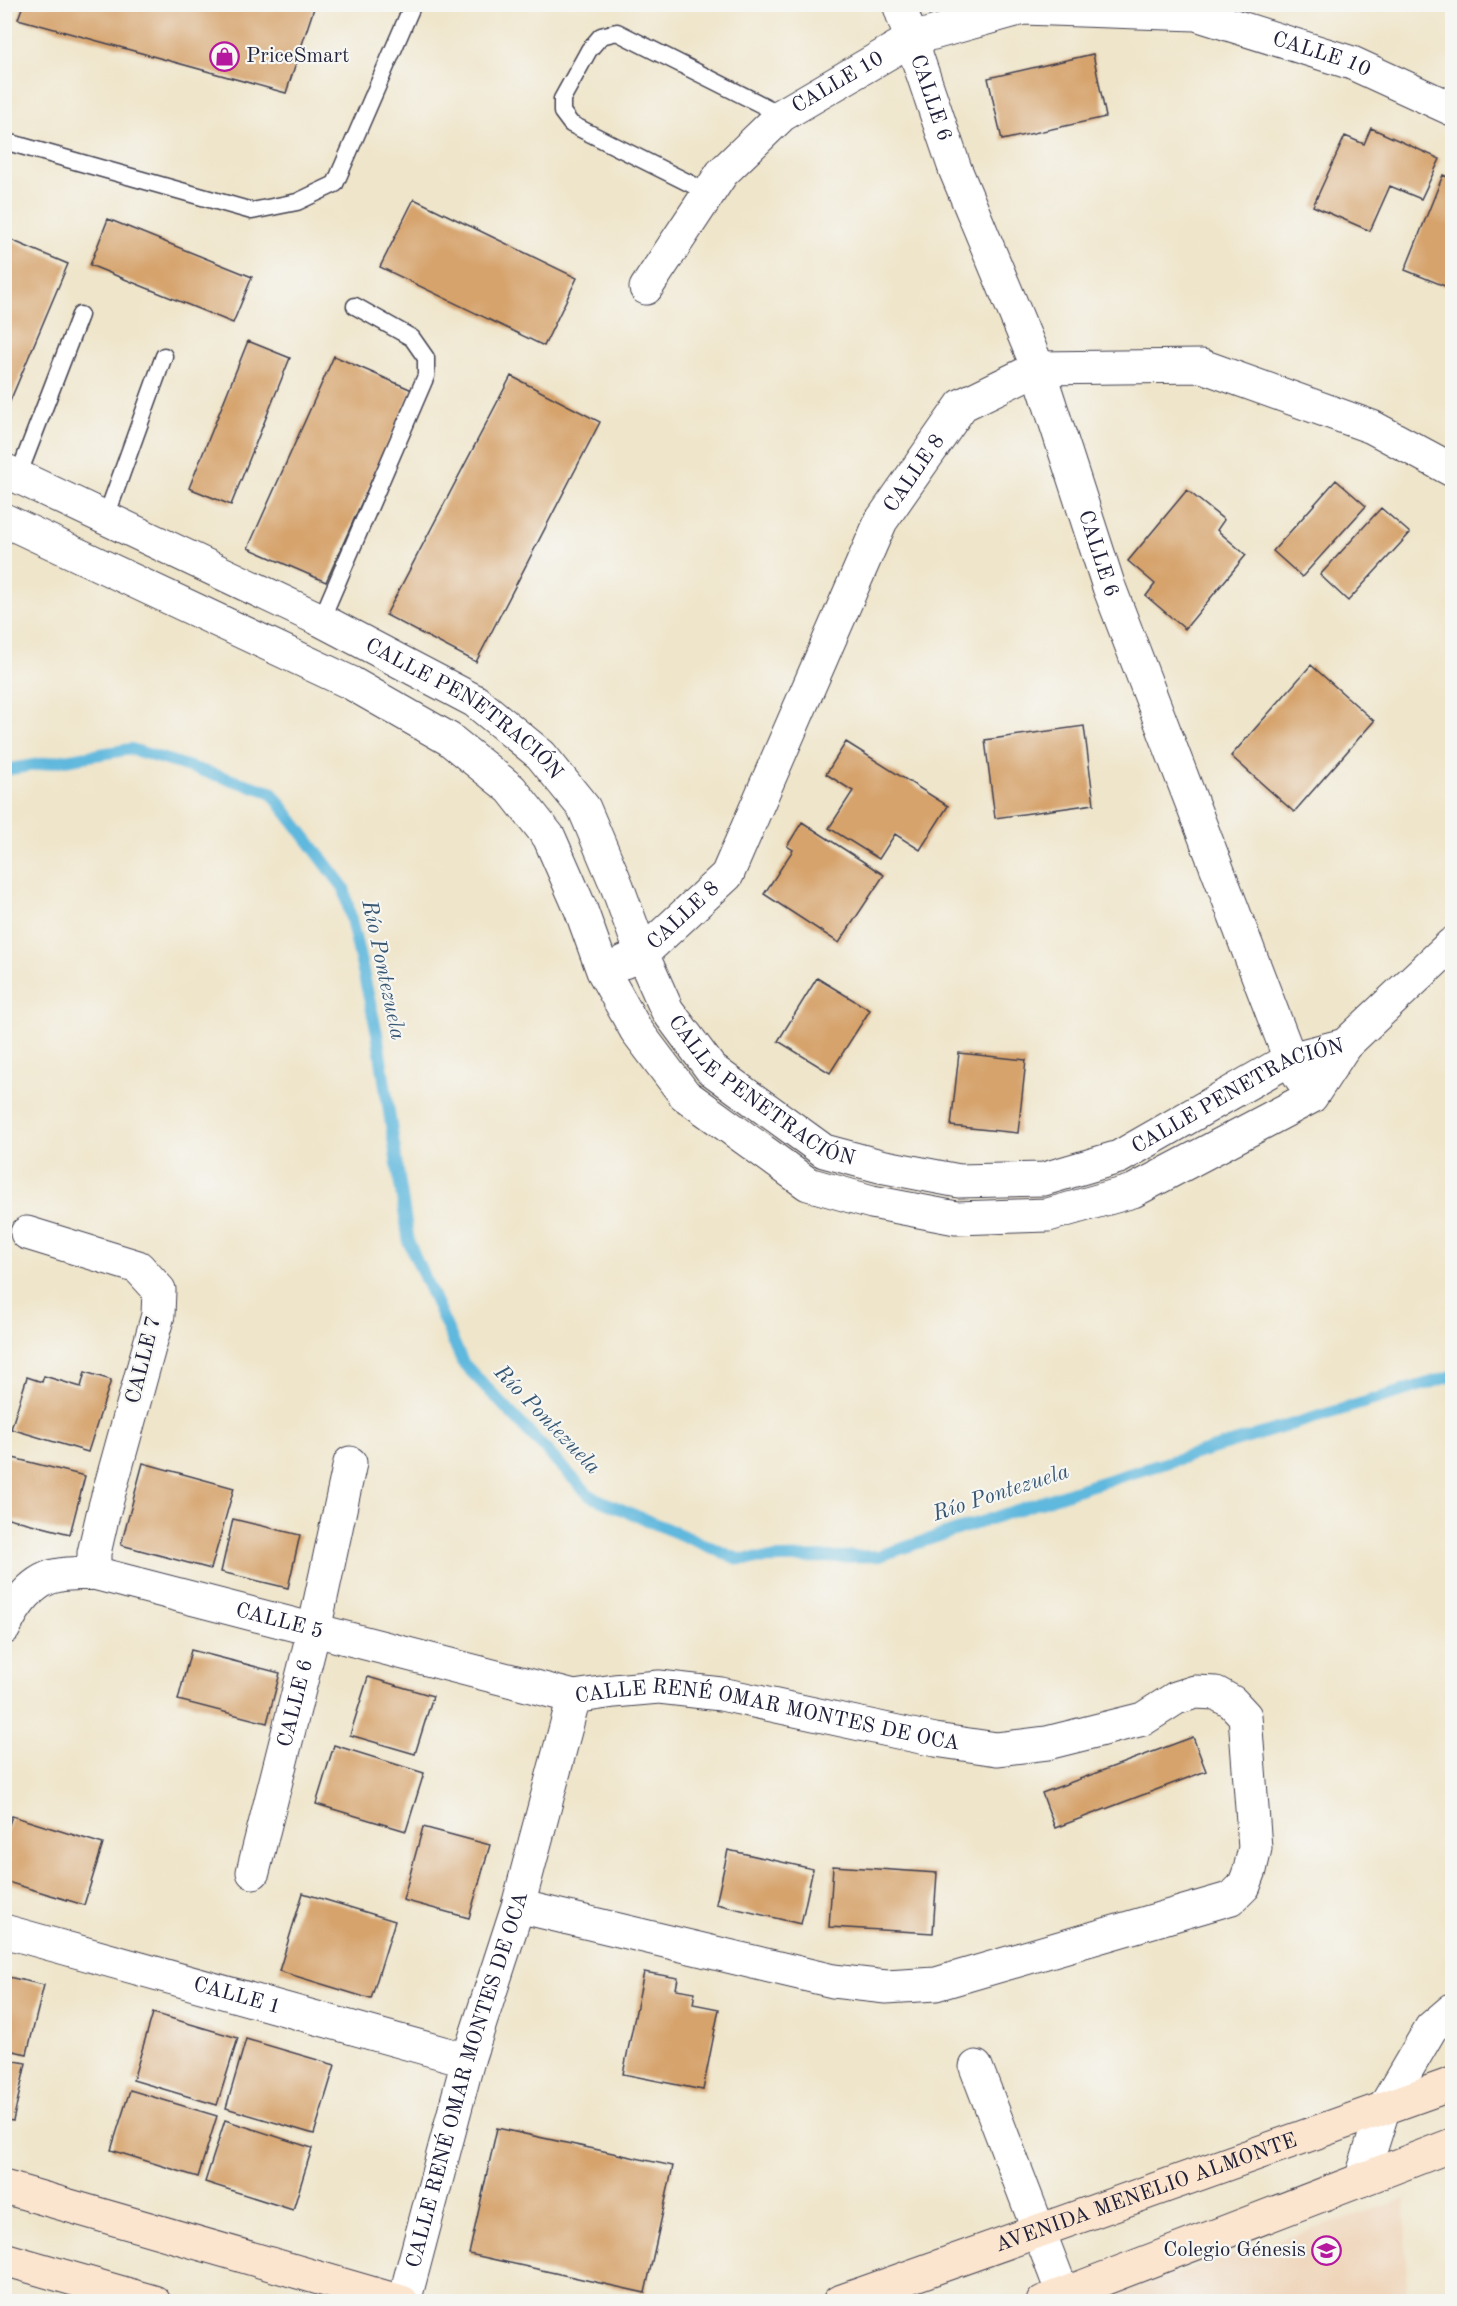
<svg xmlns="http://www.w3.org/2000/svg" width="1457" height="2306" font-family="'Old Standard TT',serif">
	<style>
		.built { fill: #efd6bb }
		.lines { fill: none; stroke-linecap: round; stroke-linejoin: round }
		.stream { stroke: #5fb8dd; stroke-width: 12 }
		.building { fill: #d6a36c }
		.lane-casing { stroke: #413f50; stroke-width: 19 }
		.street-casing { stroke: #413f50; stroke-width: 35 }
		.secondary-casing { stroke: #413f50; stroke-width: 35 }
		.lane { stroke: #fff; stroke-width: 16 }
		.street { stroke: #fff; stroke-width: 33 }
		.secondary { stroke: #fbe5cf; stroke-width: 33 }
		.labels { text-anchor: middle; dominant-baseline: central; stroke-width: 4.5; stroke-linejoin: round; paint-order: stroke }
		.street-label { font-size: 21px; fill: #22223b; stroke: #f6f6f2 }
		.poi-label { font-size: 21px; fill: #22223b; stroke: #f6f6f2; text-anchor: start }
		.water-label { font-size: 22px; font-style: italic; fill: #375674; stroke: #f6f6f2 }
	</style>
	<rect width="100%" height="100%" fill="#f6f6f2"/>
	<filter id="ink" filterUnits="userSpaceOnUse"><feTurbulence type="fractalNoise" baseFrequency=".0167" numOctaves="2"/><feDisplacementMap in="SourceGraphic" scale="12" xChannelSelector="R" yChannelSelector="G"/><feConvolveMatrix kernelMatrix="1 2 1 2 8 2 1 2 1" color-interpolation-filters="sRGB"/></filter>
	<filter id="wash" filterUnits="userSpaceOnUse"><feTurbulence type="fractalNoise" baseFrequency=".008" numOctaves="4" result="noise"/><feDisplacementMap in="SourceGraphic" scale="24" xChannelSelector="R" yChannelSelector="G"/><feGaussianBlur stdDeviation="1.35" result="paint"/><feColorMatrix in="noise" values="0 0 0 0 0 0 0 0 0 0 0 0 0 0 0 0 0 1.4 0 .05"/><feComposite in="paint" operator="in"/></filter>
	<g filter="url(#wash)">
		<rect width="100%" height="100%" fill="#efe5ca"/>
		<path class="built" d="M1405,2199L1407,2301H1091Z"/>
		<g class="lines">
			<path class="stream" d="M4,770L131,749L271,792L344,888L377,1033L409,1243L463,1363L590,1496L738,1559L879,1556L1086,1487L1452,1376"/>
		</g>
		<g id="blocks">
			<path class="building" d="M23,5H315L286,93L18,19Z
				M1093,54L1106,117L1002,140L988,78Z
				M1371,128L1440,159L1421,199L1390,186L1370,231L1313,206L1345,136L1364,144Z
				M1443,175L1452,179V289L1405,270Z
				M414,199L577,278L544,346L380,267Z
				M108,219L252,277L233,323L90,265Z
				M11,240L68,264L8,406L4,405V256Z
				M248,341L290,358L231,505L189,488Z
				M334,356L412,390L326,582L248,548Z
				M511,376L600,422L476,662L386,615Z
				M1336,480L1366,506L1302,577L1273,551Z
				M1187,490L1224,520L1217,530L1246,555L1185,629L1146,596L1155,584L1128,561Z
				M1381,508L1410,533L1348,601L1320,575Z
				M1311,665L1374,721L1294,812L1231,756Z
				M1084,726L1094,804L995,818L985,740Z
				M846,742L948,806L920,850L895,834L879,859L829,828L853,791L826,774Z
				M802,822L884,875L839,943L764,894L793,850L787,846Z
				M817,978L870,1010L830,1073L778,1041Z
				M959,1053L1026,1060L1018,1133L951,1126Z
				M85,1372L111,1380L88,1452L11,1429L27,1377L42,1382L44,1376L81,1387Z
				M5,1456L85,1476L70,1534L4,1517Z
				M143,1463L234,1488L211,1569L121,1545Z
				M233,1519L300,1535L288,1588L221,1572Z
				M191,1650L280,1673L267,1723L178,1700Z
				M368,1677L433,1696L415,1754L350,1735Z
				M1193,1737L1206,1771L1055,1828L1042,1793Z
				M334,1745L424,1773L406,1831L316,1804Z
				M12,1816L103,1844L84,1905L4,1881V1839Z
				M423,1827L490,1845L469,1918L403,1900Z
				M728,1850L813,1869L801,1924L716,1904Z
				M833,1866L937,1873L933,1933L829,1927Z
				M303,1893L395,1921L371,1999L279,1971Z
				M644,1972L678,1978L676,1989L695,1992L693,2004L719,2009L703,2090L623,2074Z
				M4,1976L44,1985L27,2054L4,2049Z
				M153,2013L238,2038L217,2105L133,2080Z
				M246,2039L335,2065L314,2134L226,2108Z
				M4,2059L26,2063L13,2121L4,2119Z
				M130,2090L217,2116L198,2177L111,2150Z
				M225,2120L312,2148L293,2210L205,2182Z
				M497,2128L673,2166L645,2293L469,2254Z"/>
		</g>
	</g>
	<g filter="url(#ink)">
		<use href="#blocks" fill-opacity="0" stroke="#413f50" stroke-width="1.5"/>
		<g class="lines">
			<defs>
				<path id="lane" d="M4,141L252,211L297,202L335,184L413,4
					M709,193L571,124L562,112V99L589,50L601,36L617,32L782,115
					M18,476L80,315
					M106,517L164,356
					M321,620L426,376V358L412,338L355,306"/>
				<g id="street">
					<path id="s1" d="M899,4L955,169L1038,368L1109,587L1290,1059L1301,1078"/>
					<path id="s2" d="M646,288L722,173L782,115L912,39L1023,8L1196,14L1352,63L1452,109"/>
					<path id="s3" d="M4,470L321,620L475,701L541,755L584,808L617,886L642,954L667,1010L711,1069L824,1151L880,1166L959,1181L1044,1179L1119,1157L1290,1059L1345,1045"/>
					<path d="M4,520L351,683L449,739L511,789L549,837L581,910L603,971L636,1030L685,1095L808,1184L872,1202L956,1218L1048,1215L1133,1191L1311,1097L1345,1045L1452,944"/>
					<path id="s4" d="M624,962L642,954L727,875L881,521L962,405L1038,368L1202,366L1372,427L1452,470"/>
					<path d="M27,1233L138,1267L159,1290L158,1315L103,1514L94,1553V1573"/>
					<path id="s5" d="M4,1628C14,1606 33,1578 60,1575C71,1573 83,1574 94,1573L574,1697"/>
					<path id="s6" d="M253,1872L314,1630L350,1463"/>
					<path id="s7" d="M4,1931L468,2060"/>
					<path d="M976,2067L1063,2294"/>
					<path d="M1361,2180L1383,2110L1431,2028L1452,2010"/>
					<path id="s8" d="M404,2302L468,2060L518,1906L574,1697L614,1691L659,1687L721,1694L935,1740L997,1749L1047,1743L1143,1719L1176,1698L1195,1692L1216,1693L1232,1702L1245,1716L1255,1848L1250,1870L1244,1886L1232,1898L936,1984L886,1987L833,1981L518,1906"/>
				</g>
				<g id="secondary">
					<path d="M4,2187L402,2302"/>
					<path d="M4,2259L154,2302"/>
					<path id="s9" d="M839,2302L1452,2084"/>
					<path d="M1043,2302L1452,2145"/>
				</g>
			</defs>
			<use href="#lane" class="lane-casing"/>
			<use href="#street" class="street-casing"/>
			<use href="#secondary" class="secondary-casing"/>
			<use href="#lane" class="lane"/>
			<use href="#street" class="street"/>
			<use href="#secondary" class="secondary"/>
		</g>
	</g>
	<defs>
		<symbol id="shop-ring" viewBox="-11 -11 22 22"><circle r="9.5" fill="#f6f6f2" stroke="#b5179e" stroke-width="1.5"/><path d="M-5-2.5h2.3a2.7 3.5 0 0 1 5.4 0H5L5.5 6h-11ZM-1.5-2.5h3a1.5 2.3 0 0 0-3 0Z" fill="#b5179e"/></symbol>
		<symbol id="university-ring" viewBox="-11 -11 22 22"><circle r="9.5" fill="#f6f6f2" stroke="#b5179e" stroke-width="1.5"/><path d="M0-5L7-2L0 1L-7-2ZM-4 1L0 2.5L4 1V4Q0 6-4 4Z" fill="#b5179e"/></symbol>
	</defs>
	<g fill-rule="evenodd">
		<use href="#shop-ring" x="208" y="40" width="33" height="33"/>
		<use href="#university-ring" x="1310" y="2234" width="33" height="33"/>
	</g>
	<g class="labels">
		<g class="street-label">
			<text stroke="none"><textPath href="#s2" startOffset="792">CALLE 10</textPath></text>
			<text stroke="none"><textPath href="#s2" startOffset="286">CALLE 10</textPath></text>
			<text stroke="none"><textPath href="#s1" startOffset="99">CALLE 6</textPath></text>
			<text stroke="none"><textPath href="#s4" startOffset="580">CALLE 8</textPath></text>
			<text stroke="none"><textPath href="#s1" startOffset="585">CALLE 6</textPath></text>
			<text stroke="none"><textPath href="#s3" startOffset="520">CALLE PENETRACIÓN</textPath></text>
			<text stroke="none"><textPath href="#s4" startOffset="76">CALLE 8</textPath></text>
			<text stroke="none"><textPath href="#s3" startOffset="1024">CALLE PENETRACIÓN</textPath></text>
			<text stroke="none"><textPath href="#s3" startOffset="1546">CALLE PENETRACIÓN</textPath></text>
			<text transform="translate(144 1360) rotate(-76)">CALLE 7</text>
			<text stroke="none"><textPath href="#s5" startOffset="306">CALLE 5</textPath></text>
			<text stroke="none"><textPath href="#s6" startOffset="174">CALLE 6</textPath></text>
			<text stroke="none"><textPath href="#s8" startOffset="825">CALLE RENÉ OMAR MONTES DE OCA</textPath></text>
			<text stroke="none"><textPath href="#s7" startOffset="242">CALLE 1</textPath></text>
			<text stroke="none"><textPath href="#s8" startOffset="231">CALLE RENÉ OMAR MONTES DE OCA</textPath></text>
			<text stroke="none"><textPath href="#s9" startOffset="326">AVENIDA MENELIO ALMONTE</textPath></text>
		</g>
		<g class="poi-label">
			<text x="246" y="56">PriceSmart</text>
			<text x="1306" y="2250" text-anchor="end">Colegio Génesis</text>
		</g>
		<g class="water-label">
			<text transform="translate(383 970) rotate(78)">Río Pontezuela</text>
			<text transform="translate(547 1420) rotate(46)">Río Pontezuela</text>
			<text transform="translate(1001 1493) rotate(-18)">Río Pontezuela</text>
		</g>
	</g>
	<rect width="1457" height="2306" fill="none" stroke="#f6f6f2" stroke-width="24"/>
</svg>
